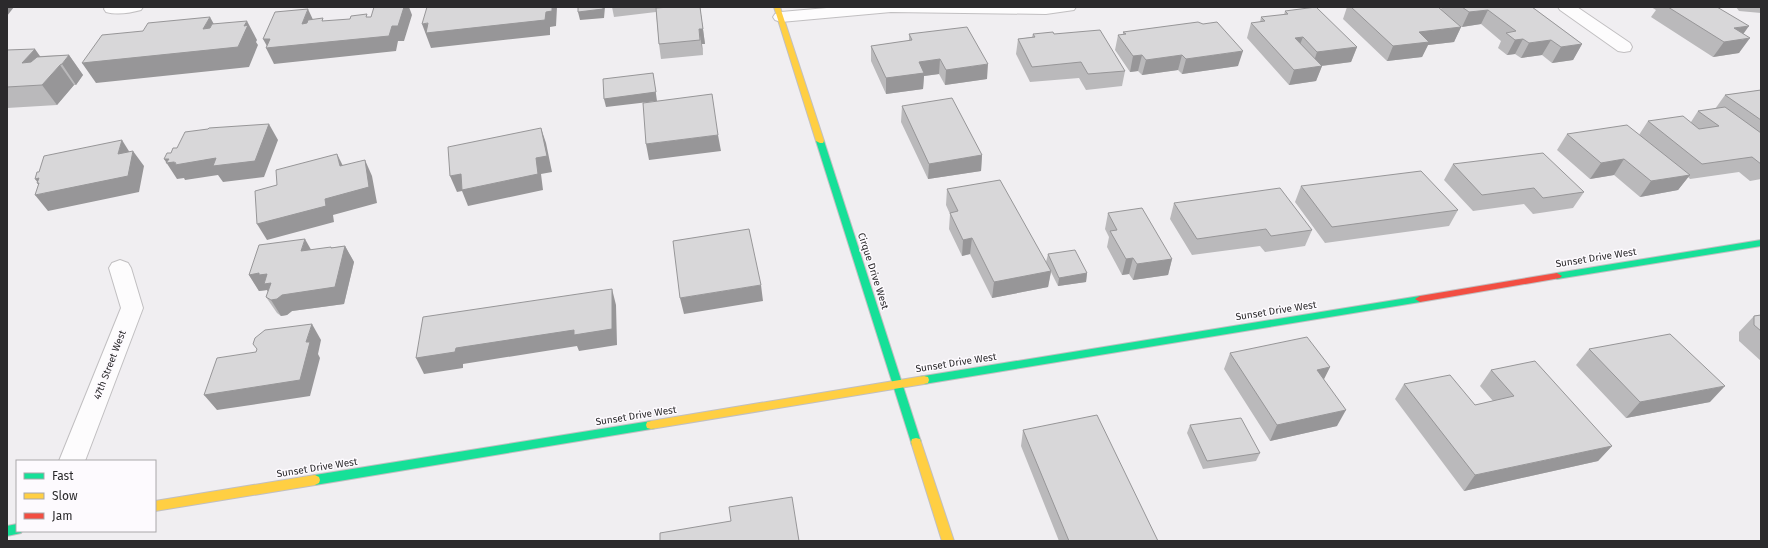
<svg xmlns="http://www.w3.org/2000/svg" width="1768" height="548" font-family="'Fira Sans',sans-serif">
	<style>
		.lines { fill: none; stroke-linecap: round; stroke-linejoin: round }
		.street-casing { stroke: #c1bfc1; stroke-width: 2 }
		.fast-casing { stroke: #c1bfc1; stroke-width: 2 }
		.slow-casing { stroke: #c1bfc1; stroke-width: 2 }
		.jam-casing { stroke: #c1bfc1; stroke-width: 2 }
		.street { fill: #fdfcfd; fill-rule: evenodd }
		.fast { fill: #16e098; fill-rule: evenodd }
		.slow { fill: #ffcf43; fill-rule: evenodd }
		.jam { fill: #f24e42; fill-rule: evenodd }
		.wall { fill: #bab9bb }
		.shaded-wall { fill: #979698 }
		.building { fill: #d8d7d9; stroke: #979698 }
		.labels { text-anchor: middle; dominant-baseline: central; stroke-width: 3; stroke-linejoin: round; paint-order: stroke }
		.street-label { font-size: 10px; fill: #2b2a2c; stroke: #fdfafe }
	</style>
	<rect width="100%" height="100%" fill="#f0eef1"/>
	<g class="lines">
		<defs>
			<path id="street" d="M105,7H143L141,10C130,13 117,15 106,12L104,9Z
				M838,7H1076L1074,10L1046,14L891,12L781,22L775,20L773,17L775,14L781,12Z
				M1558,7H1577L1630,43L1632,47L1630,51L1624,52L1618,51L1560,10Z
				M120,260L128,263L131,268L143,308L85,461H59L121,308L109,268L112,263Z"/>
			<path id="fast" d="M817,139H820L824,141L921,442L920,445L916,446L912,445L911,442L816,141Z
				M1761,240V246L1557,279L1552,276L1557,273Z
				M1420,296L1425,299L1420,302L924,384L920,383L919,380L920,377L924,376Z
				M651,421L655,422L656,425L655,428L651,429L315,485L311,483L310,480L311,477L315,475Z
				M17,524V531H22L21,533L7,536V526Z"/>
			<path id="slow" d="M774,7H780L824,141L823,143H820L816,141Z
				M924,376L928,377L929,380L928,383L924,384L651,429L647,428L646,425L647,422L651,421Z
				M916,438L920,439L954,541H942L911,442L912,439Z
				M315,475L319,477L320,480L319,483L315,485L155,511V501Z"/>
			<path id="jam" d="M1557,273L1562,276L1560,278L1420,302L1415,299L1420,296Z"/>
		</defs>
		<use href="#street" class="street-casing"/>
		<use href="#fast" class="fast-casing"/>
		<use href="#slow" class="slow-casing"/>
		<use href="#jam" class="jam-casing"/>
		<use href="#street" class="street"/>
		<use href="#fast" class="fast"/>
		<use href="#slow" class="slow"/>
		<use href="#jam" class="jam"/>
	</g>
	<path class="wall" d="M612,7H701V8H700L705,44H702L703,55L661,59L659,44L656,12L614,17Z
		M1347,7H1438L1441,9L1442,7H1532L1582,44L1573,60L1552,63L1542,55L1521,58L1515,54L1507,55L1498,48L1501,41L1481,24L1461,27L1454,42L1428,45L1422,57L1387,61L1343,19Z
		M1651,7H1717L1743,34L1739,53L1713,57L1651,17L1656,10Z
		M1736,7H1761V13L1739,11Z
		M1285,11L1357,47L1351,62L1322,66L1316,81L1289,85L1247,38L1251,23L1260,22L1261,17L1284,15Z
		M1123,32L1238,66L1182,74L1178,70L1142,75L1138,71L1130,72L1115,50L1118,35H1123Z
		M909,34L987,79L945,85L939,74L924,76L923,89L886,94L871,61V46L909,41Z
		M1033,34H1054L1125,71L1122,86L1086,90L1079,78L1030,82L1016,54L1018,39L1032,37Z
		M7,50L40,56L69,55L83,75L76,85H74L57,105L7,108Z
		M1761,90V179L1750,181L1739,172L1690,179L1688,177L1678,190L1640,197L1614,175L1590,179L1557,150L1567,134L1639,135L1648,121L1691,122L1698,111L1715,109L1725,95Z
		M902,106L982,155L981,171L928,179L901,122Z
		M1453,164L1584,192L1573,208L1533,214L1524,204L1473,211L1444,180Z
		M1301,186L1458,210L1449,226L1325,243L1295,202Z
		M947,189L1046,262L1048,254L1087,273L1086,282L1058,286L1051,272L1048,287L992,298L970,254L962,256L949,229L950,214L946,205Z
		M1174,203L1312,230L1305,246L1265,252L1260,246L1192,255L1170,219Z
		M1108,213L1172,259L1168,275L1133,280L1129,274L1122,275L1107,247L1109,237L1105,229Z
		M345,246L354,262L344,304L292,311L287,315L281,316L277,313L266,297L268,291L267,290L259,291L249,275L311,250Z
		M1761,315V361L1739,341V332L1754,316Z
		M1589,349L1710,402L1626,418L1576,365Z
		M1230,353L1330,367L1324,379L1337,426L1270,441L1224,369Z
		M1491,370L1612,446L1598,461L1464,491L1395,399L1404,384L1475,405L1493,401L1480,386Z
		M1190,425L1260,453L1256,461L1203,469L1187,433Z
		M1023,430L1158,541H1059L1021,446Z"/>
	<path class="shaded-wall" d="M7,7H14L7,16Z
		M404,7H409L412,15L404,41H398L396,51L274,64L266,48H268L263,39L392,26Z
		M552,7H557L556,26L550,27V35L431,48L422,24L546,12Z
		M603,7H605L604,18L580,20L578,12Z
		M700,7L705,44H702L703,55L699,29Z
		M308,9L315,24H302Z
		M1488,10L1481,24L1462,27L1469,12Z
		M210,17L221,37L203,29Z
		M247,21L257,40L256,42L258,45L249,67L96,83L82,63L244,26Z
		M1749,26L1739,40L1750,38L1739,53L1713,57L1734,28Z
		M1461,27L1454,42L1428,45L1422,57L1387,61L1393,46L1419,32Z
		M1303,37L1297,52L1295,38Z
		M1523,39L1515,54L1507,55L1515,40Z
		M1551,40L1542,55L1521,58L1529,43Z
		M1582,44L1573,60L1552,63L1561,47Z
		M1357,47L1351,62L1312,67L1317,52Z
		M35,49L49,69L22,63Z
		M1243,51L1238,66L1182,74L1186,59Z
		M69,55L83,75L76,85L62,64Z
		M1142,55L1138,71L1130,72L1133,56Z
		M1182,55L1178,70L1142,75L1146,60Z
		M940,59L939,74L924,76L923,89L886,94V78L919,62Z
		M988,64L987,79L945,85L946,70Z
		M60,65L74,85L57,105L42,85Z
		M1322,66L1316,81L1289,85L1294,70Z
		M653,73L657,101L606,107L604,99Z
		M269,124L278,140L264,177L223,182L218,175L185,180L184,178L177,179L164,159H169L174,162L176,164Z
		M541,128L546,143L552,172L541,174L543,190L468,206L462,191L457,192L450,176L536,158Z
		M718,135L721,151L649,160L646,144Z
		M122,140L132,156L133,151L144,166L139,192L48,211L35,195L45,193L37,183H38L35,179L118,154Z
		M337,154L345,170L340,166Z
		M982,155L981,171L928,179L929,164Z
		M1624,159L1614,175L1590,179L1601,163Z
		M365,160L372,176L377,203L333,215L334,222L267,240L257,224L325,199Z
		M1690,175L1678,190L1640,197L1651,181Z
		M972,238L970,254L962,256L963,240Z
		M305,239L314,255L301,251Z
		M345,246L354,262L344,304L292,311L287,315L281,316L271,300H273L267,290L259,291L249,275L259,273L267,274Z
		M1133,258L1129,274L1122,275L1126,259Z
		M1172,259L1168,275L1133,280L1137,264Z
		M1051,271L1048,287L992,298L994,282Z
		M1087,273L1086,282L1058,286L1059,278Z
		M761,285L763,301L684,314L680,298Z
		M612,289L616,305L617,345L579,351L577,346L463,364V368L424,374L416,358L456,348Z
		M312,324L321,340L318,354L320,358L310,396L217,410L204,395L306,342Z
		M1330,367L1322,383L1317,370Z
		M1725,386L1710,402L1626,418L1640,402Z
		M1346,410L1337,426L1270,441L1277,425Z
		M1612,446L1598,461L1464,491L1475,475Z"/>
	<path class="building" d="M374,7H404L398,26H392L389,36L266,48L270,39H263L275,12L308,9L302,24L307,23L308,20L323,18L322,21L350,19L351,16L367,14L366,17H371Z
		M427,7H552V11L546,12L545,20L426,33L428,23L422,24Z
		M578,7H603V9L578,12Z
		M670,7H700L703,29H699L700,40L659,44L656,8Z
		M1316,7L1357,47L1317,52L1303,37L1295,38L1322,66L1294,70L1251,23L1265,21L1261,17L1288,14L1285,11Z
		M1351,7H1438L1461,27L1419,32L1429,42L1393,46Z
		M1462,7H1532L1582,44L1561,47L1551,40L1529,43L1523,39L1515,40L1506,33L1516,31L1488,10L1469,12Z
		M1668,7H1717L1749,26L1734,28L1750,38L1724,42Z
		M210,17L203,29L210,28L212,24L247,21L244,26L248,25L238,47L82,63L102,35L143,31L148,23Z
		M1198,22L1203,24L1217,22L1243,51L1186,59L1182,55L1146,60L1142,55L1133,56L1118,35L1126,34L1123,32Z
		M967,27L988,64L946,70L940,59L919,62L924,73L886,78L871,46L912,40L909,34Z
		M1100,30L1125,71L1088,74L1081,62L1032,67L1018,39L1035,37L1033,34L1053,32L1054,34Z
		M35,49L22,63L31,62L37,57L69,55L62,64L60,65L42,85L7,87V50Z
		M653,73L656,92L604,99L603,79Z
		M1761,90V120L1725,95Z
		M712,94L718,135L646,144L643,103Z
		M952,98L982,155L929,164L902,106Z
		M1725,107L1761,133V164L1752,157L1702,164L1648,121L1683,116L1699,129L1719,126L1698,111Z
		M269,124L255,161L213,166L216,158L175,165L176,163L174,162L166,163L169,159H164L167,153H171L173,148H177L185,132L208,129L209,128Z
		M1627,125L1690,175L1651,181L1624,159L1601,163L1567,134Z
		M541,128L547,156L536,158L538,174L462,190L461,174L450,176L448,147Z
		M122,140L118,154L133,151L128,176L35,195L39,183H37L39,178L35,179L37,172H39L44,156Z
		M1543,153L1584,192L1543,198L1534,188L1482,195L1453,164Z
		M337,154L340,166L365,160L369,187L325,199L326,206L257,224L255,191L277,185L276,170Z
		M1421,171L1458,210L1332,227L1301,186Z
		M1000,180L1051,271L994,282L972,238L963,240L950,213L958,211L947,189Z
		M1280,188L1312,230L1271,236L1266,229L1197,239L1174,203Z
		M1142,208L1172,259L1137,264L1133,258L1126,259L1110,231L1117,230L1108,213Z
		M749,229L761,285L680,298L673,241Z
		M305,239L301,251L331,247V248L345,246L335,287L282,295L277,299L271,300L266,297L271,283L264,284L267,274L259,275V273L249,275L259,245Z
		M1075,250L1087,273L1059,278L1048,254Z
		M612,289V329L574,335V330L456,348L455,352L416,358L423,317Z
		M1761,315V331L1754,325V316Z
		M312,324L306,342H310L300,380L204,395L217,358L256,352L257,349L253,344L255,338L265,330Z
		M1670,334L1725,386L1640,402L1589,349Z
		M1307,337L1330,367L1317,370L1346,410L1277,425L1230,353Z
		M1535,361L1612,446L1475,475L1404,384L1450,375L1475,405L1514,396L1491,370Z
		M1097,415L1158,541H1069L1023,430Z
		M1241,418L1260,453L1207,461L1190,425Z
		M792,497L799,541H660V533L731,521L729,507Z"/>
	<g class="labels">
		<g class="street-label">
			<text transform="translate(1596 258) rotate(-9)">Sunset Drive West</text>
			<text transform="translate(873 271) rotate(72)">Cirque Drive West</text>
			<text transform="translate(1276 311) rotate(-9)">Sunset Drive West</text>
			<text transform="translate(956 363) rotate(-9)">Sunset Drive West</text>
			<text transform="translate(110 365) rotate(-69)">47th Street West</text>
			<text transform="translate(636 416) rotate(-9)">Sunset Drive West</text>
			<text transform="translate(317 468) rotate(-9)">Sunset Drive West</text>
		</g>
	</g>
	<rect width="1768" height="548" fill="none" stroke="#2b2a2c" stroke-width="16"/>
	<rect x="16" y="460" width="140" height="72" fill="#fdfafe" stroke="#a9a7aa"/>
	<rect x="24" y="473" width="20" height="6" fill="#16e098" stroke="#a9a7aa"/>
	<text x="52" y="480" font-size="12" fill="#2b2a2c">Fast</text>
	<rect x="24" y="493" width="20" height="6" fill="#ffcf43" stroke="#a9a7aa"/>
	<text x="52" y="500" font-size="12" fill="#2b2a2c">Slow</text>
	<rect x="24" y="513" width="20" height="6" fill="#f24e42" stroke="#a9a7aa"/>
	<text x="52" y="520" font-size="12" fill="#2b2a2c">Jam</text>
</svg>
